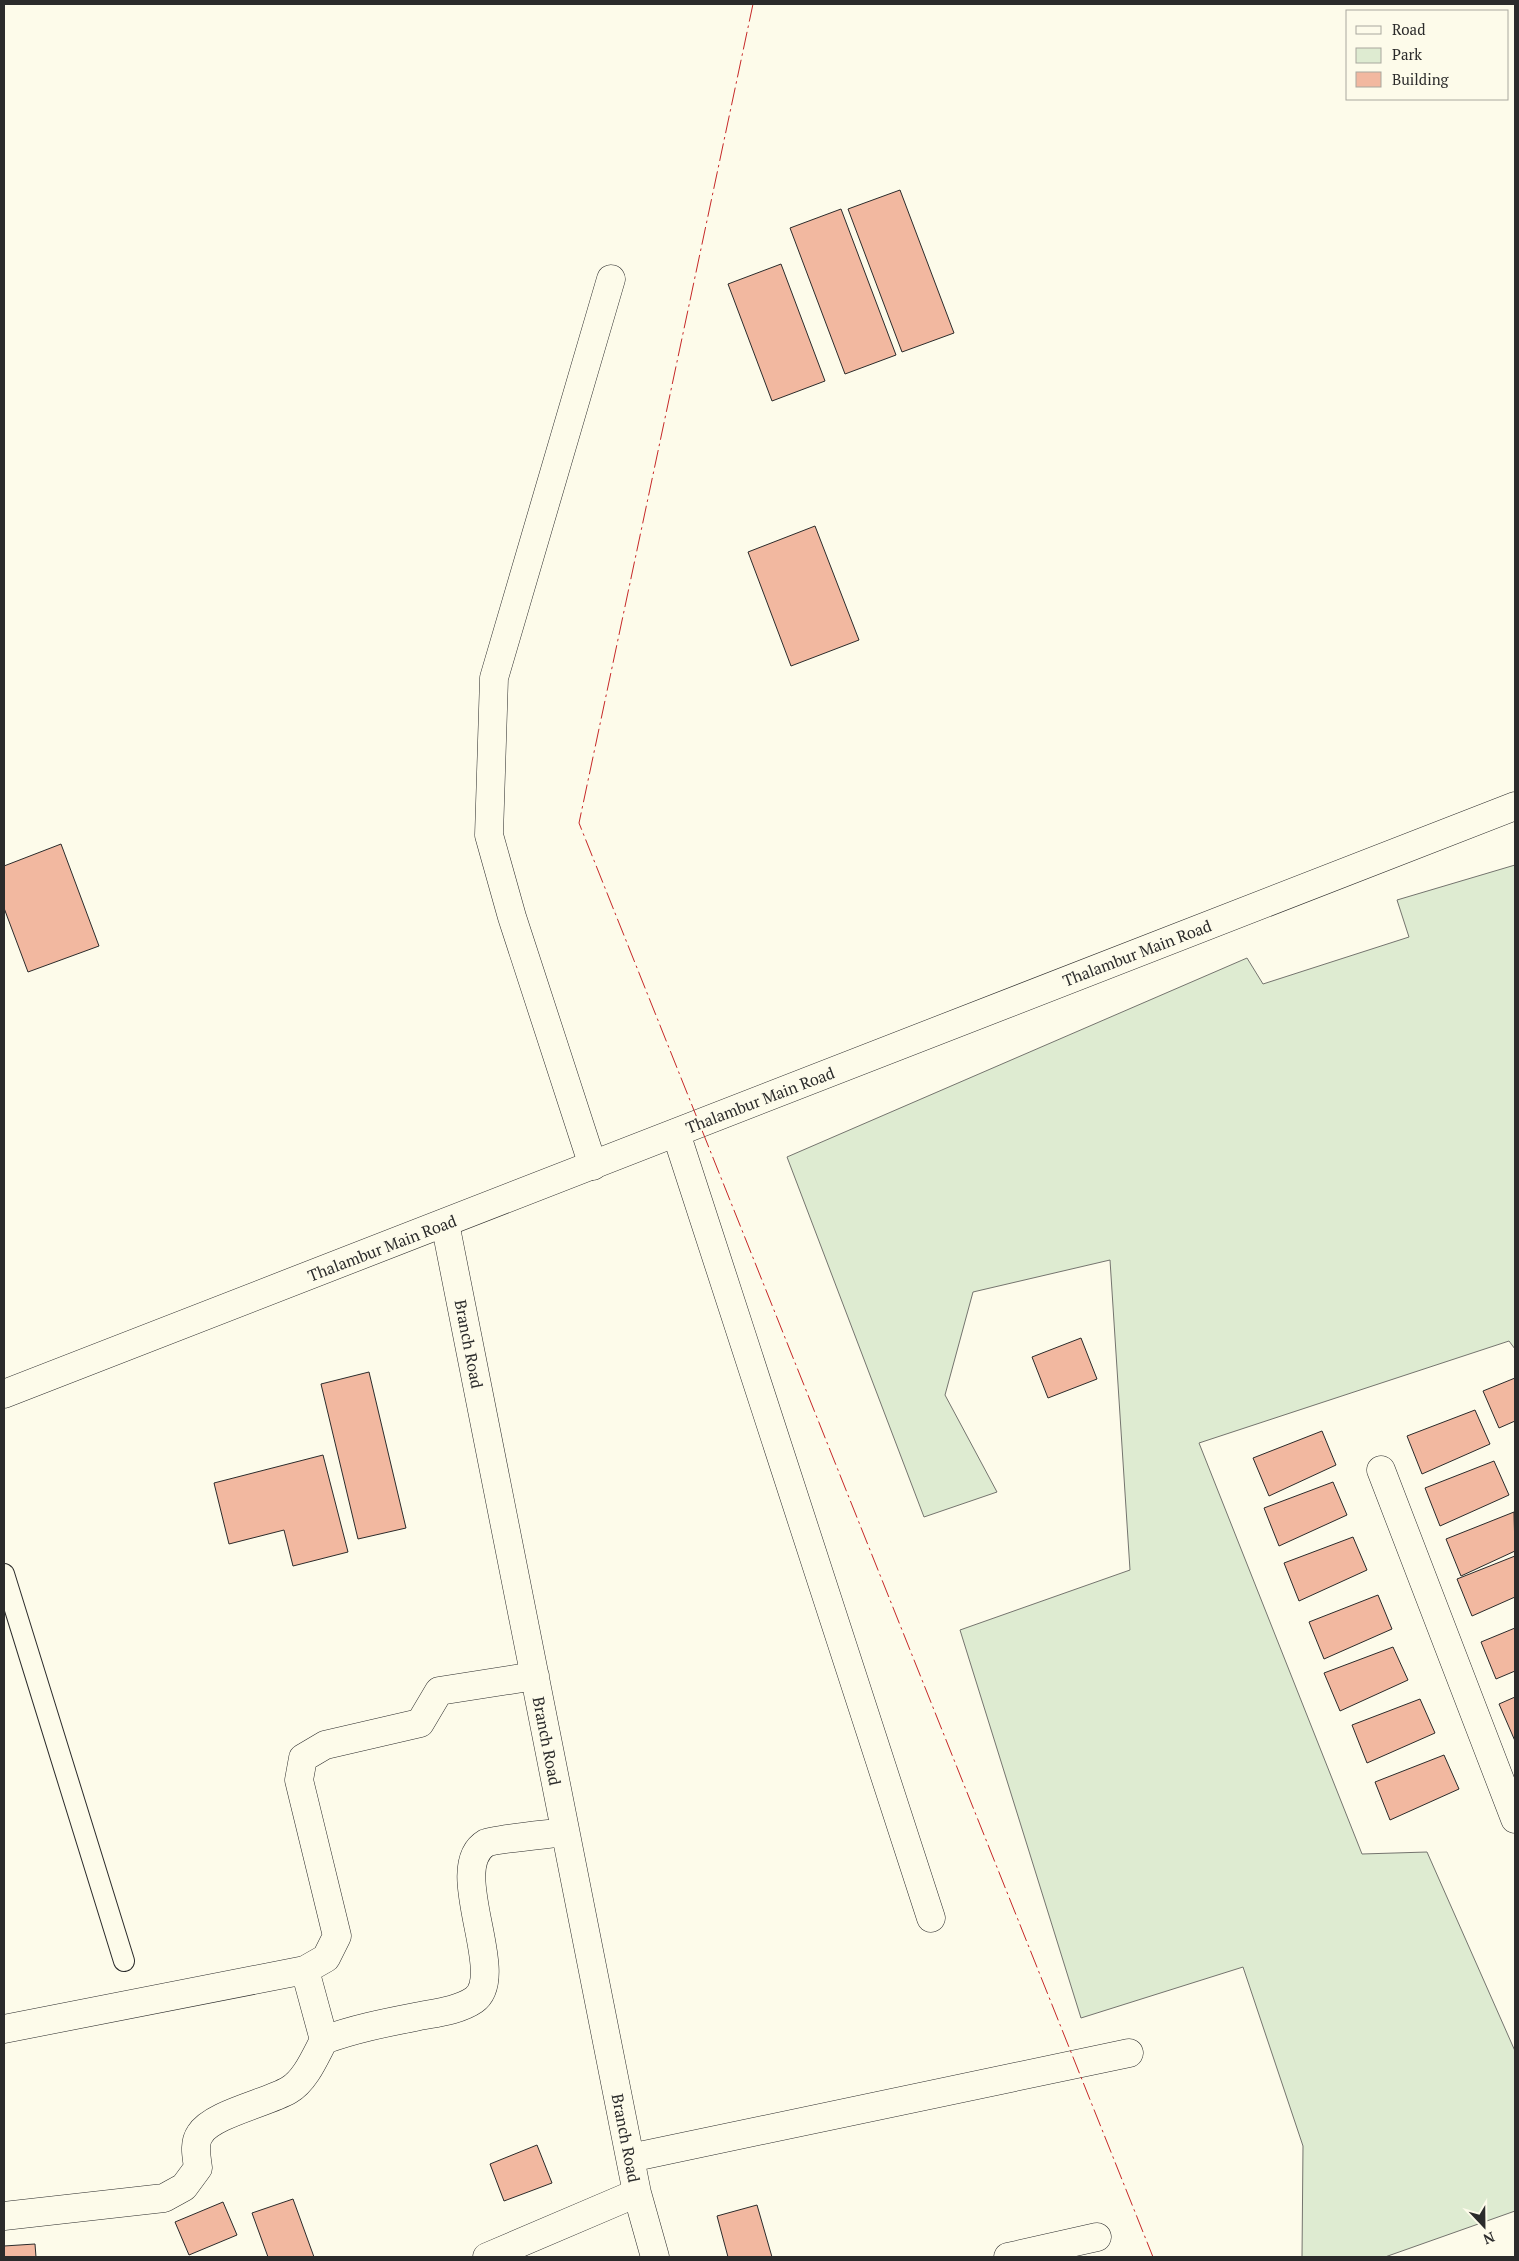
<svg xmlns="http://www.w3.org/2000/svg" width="1519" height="2261" font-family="'PT Serif',serif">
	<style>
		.green { fill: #deebd1; stroke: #74746e }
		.building { fill: #f2b8a0; stroke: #2b2b2b }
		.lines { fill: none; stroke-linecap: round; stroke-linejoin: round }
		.service-casing { stroke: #2b2b2b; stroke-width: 22 }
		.minor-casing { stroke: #2b2b2b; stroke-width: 29 }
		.tertiary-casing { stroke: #2b2b2b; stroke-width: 29 }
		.service { stroke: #fdfbea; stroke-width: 20 }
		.minor { stroke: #fdfbea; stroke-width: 28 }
		.tertiary { stroke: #fdfbea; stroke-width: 28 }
		.power { stroke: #c62828; stroke-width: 1; stroke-dasharray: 18 4 2.5 4; stroke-linecap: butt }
		.labels { text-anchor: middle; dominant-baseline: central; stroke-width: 4; stroke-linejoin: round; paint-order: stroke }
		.street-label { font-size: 16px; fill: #2b2b2b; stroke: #fdfbea }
	</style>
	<rect width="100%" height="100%" fill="#fdfbea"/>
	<path class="green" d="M1515,865V1349L1509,1341L1199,1443L1362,1854L1427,1852L1515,2051V2211L1385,2257H1302L1303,2146L1243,1967L1081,2018L960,1630L1130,1570L1110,1260L973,1292L945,1395L997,1492L924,1517L787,1157L1247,958L1263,984L1409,937L1397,900Z"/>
	<path class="building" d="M900,190L954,333L902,352L848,209Z
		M841,209L896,355L845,374L790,228Z
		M781,264L825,381L772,401L728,284Z
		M815,526L859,640L791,666L748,552Z
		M61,844L99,946L28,972L4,908V866Z
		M1081,1338L1097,1379L1048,1398L1032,1357Z
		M369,1372L406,1528L358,1539L321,1384Z
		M1515,1378V1421L1499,1428L1483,1391Z
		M1475,1410L1490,1444L1422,1474L1407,1436Z
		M1322,1431L1336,1465L1269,1496L1253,1458Z
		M323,1455L348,1552L293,1566L284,1530L229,1544L214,1483Z
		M1494,1461L1509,1495L1440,1526L1425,1488Z
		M1333,1482L1347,1515L1279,1546L1264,1508Z
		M1514,1512L1515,1551L1461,1576L1446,1539Z
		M1353,1537L1367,1570L1299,1601L1284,1563Z
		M1515,1556V1597L1472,1616L1457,1579Z
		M1378,1595L1392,1629L1324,1659L1309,1622Z
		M1515,1628V1671L1496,1679L1481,1642Z
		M1393,1647L1408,1680L1340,1711L1324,1673Z
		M1515,1697V1741L1499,1704Z
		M1420,1699L1435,1733L1367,1763L1352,1725Z
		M1444,1755L1459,1789L1390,1820L1375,1782Z
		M537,2145L552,2183L504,2201L490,2164Z
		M293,2199L314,2257H268L252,2213Z
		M223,2202L237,2235L189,2255L175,2222Z
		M757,2205L772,2257H728L717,2216Z
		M35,2244L36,2257H4V2246Z"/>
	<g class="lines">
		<defs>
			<path id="service" d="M4,1574L124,1961"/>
			<path id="minor" d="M676,1133L931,1918
				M593,1166L512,917L489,835L494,678L611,279
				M445,1223L630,2158L637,2193L655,2257
				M1381,1470L1515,1819
				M305,1970L324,2040
				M4,2029L305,1970L326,1958L337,1936L299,1780L303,1758L325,1745L420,1723L439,1691L535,1676
				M630,2158L1129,2053
				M4,2216L164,2198L184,2187L198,2168C197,2158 193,2144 200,2134C212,2114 267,2103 289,2090C305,2081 315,2057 324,2040C354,2029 384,2023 415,2017C434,2013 458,2011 474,2000C509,1975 444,1868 486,1843C494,1839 552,1834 565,1832
				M487,2257L637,2193
				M1008,2257L1097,2237"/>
			<path id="tertiary" d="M4,1394L1515,806"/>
		</defs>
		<use href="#service" class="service-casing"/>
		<use href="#minor" class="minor-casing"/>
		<use href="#tertiary" class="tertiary-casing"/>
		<use href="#service" class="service"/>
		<use href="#minor" class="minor"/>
		<use href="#tertiary" class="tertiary"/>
		<path class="power" d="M753,4L579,823L1153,2257"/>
	</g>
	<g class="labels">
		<g class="street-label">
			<text transform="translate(1137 953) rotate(-21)">Thalambur Main Road</text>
			<text transform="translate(760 1100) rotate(-21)">Thalambur Main Road</text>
			<text transform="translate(382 1248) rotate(-21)">Thalambur Main Road</text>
			<text transform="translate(469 1344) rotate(79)">Branch Road</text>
			<text transform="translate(547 1741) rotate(79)">Branch Road</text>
			<text transform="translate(626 2138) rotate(79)">Branch Road</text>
		</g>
	</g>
	<rect width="1519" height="2261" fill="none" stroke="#2b2b2b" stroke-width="10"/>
	<rect x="1346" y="10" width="162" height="90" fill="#fdfbea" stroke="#a9a89e"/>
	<rect x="1356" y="26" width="25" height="8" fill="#fdfbea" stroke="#a9a89e"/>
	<text x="1392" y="35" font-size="15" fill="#2b2b2b">Road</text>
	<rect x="1356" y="48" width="25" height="15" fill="#deebd1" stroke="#a9a89e"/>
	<text x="1392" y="60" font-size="15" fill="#2b2b2b">Park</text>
	<rect x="1356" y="72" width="25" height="15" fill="#f2b8a0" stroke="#a9a89e"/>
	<text x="1392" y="85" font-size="15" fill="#2b2b2b">Building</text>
	<g transform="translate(1484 2226) rotate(158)" stroke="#fdfbea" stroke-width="4" paint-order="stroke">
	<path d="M0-4L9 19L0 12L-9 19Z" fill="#2b2b2b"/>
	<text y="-8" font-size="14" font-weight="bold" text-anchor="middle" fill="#2b2b2b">N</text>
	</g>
</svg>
